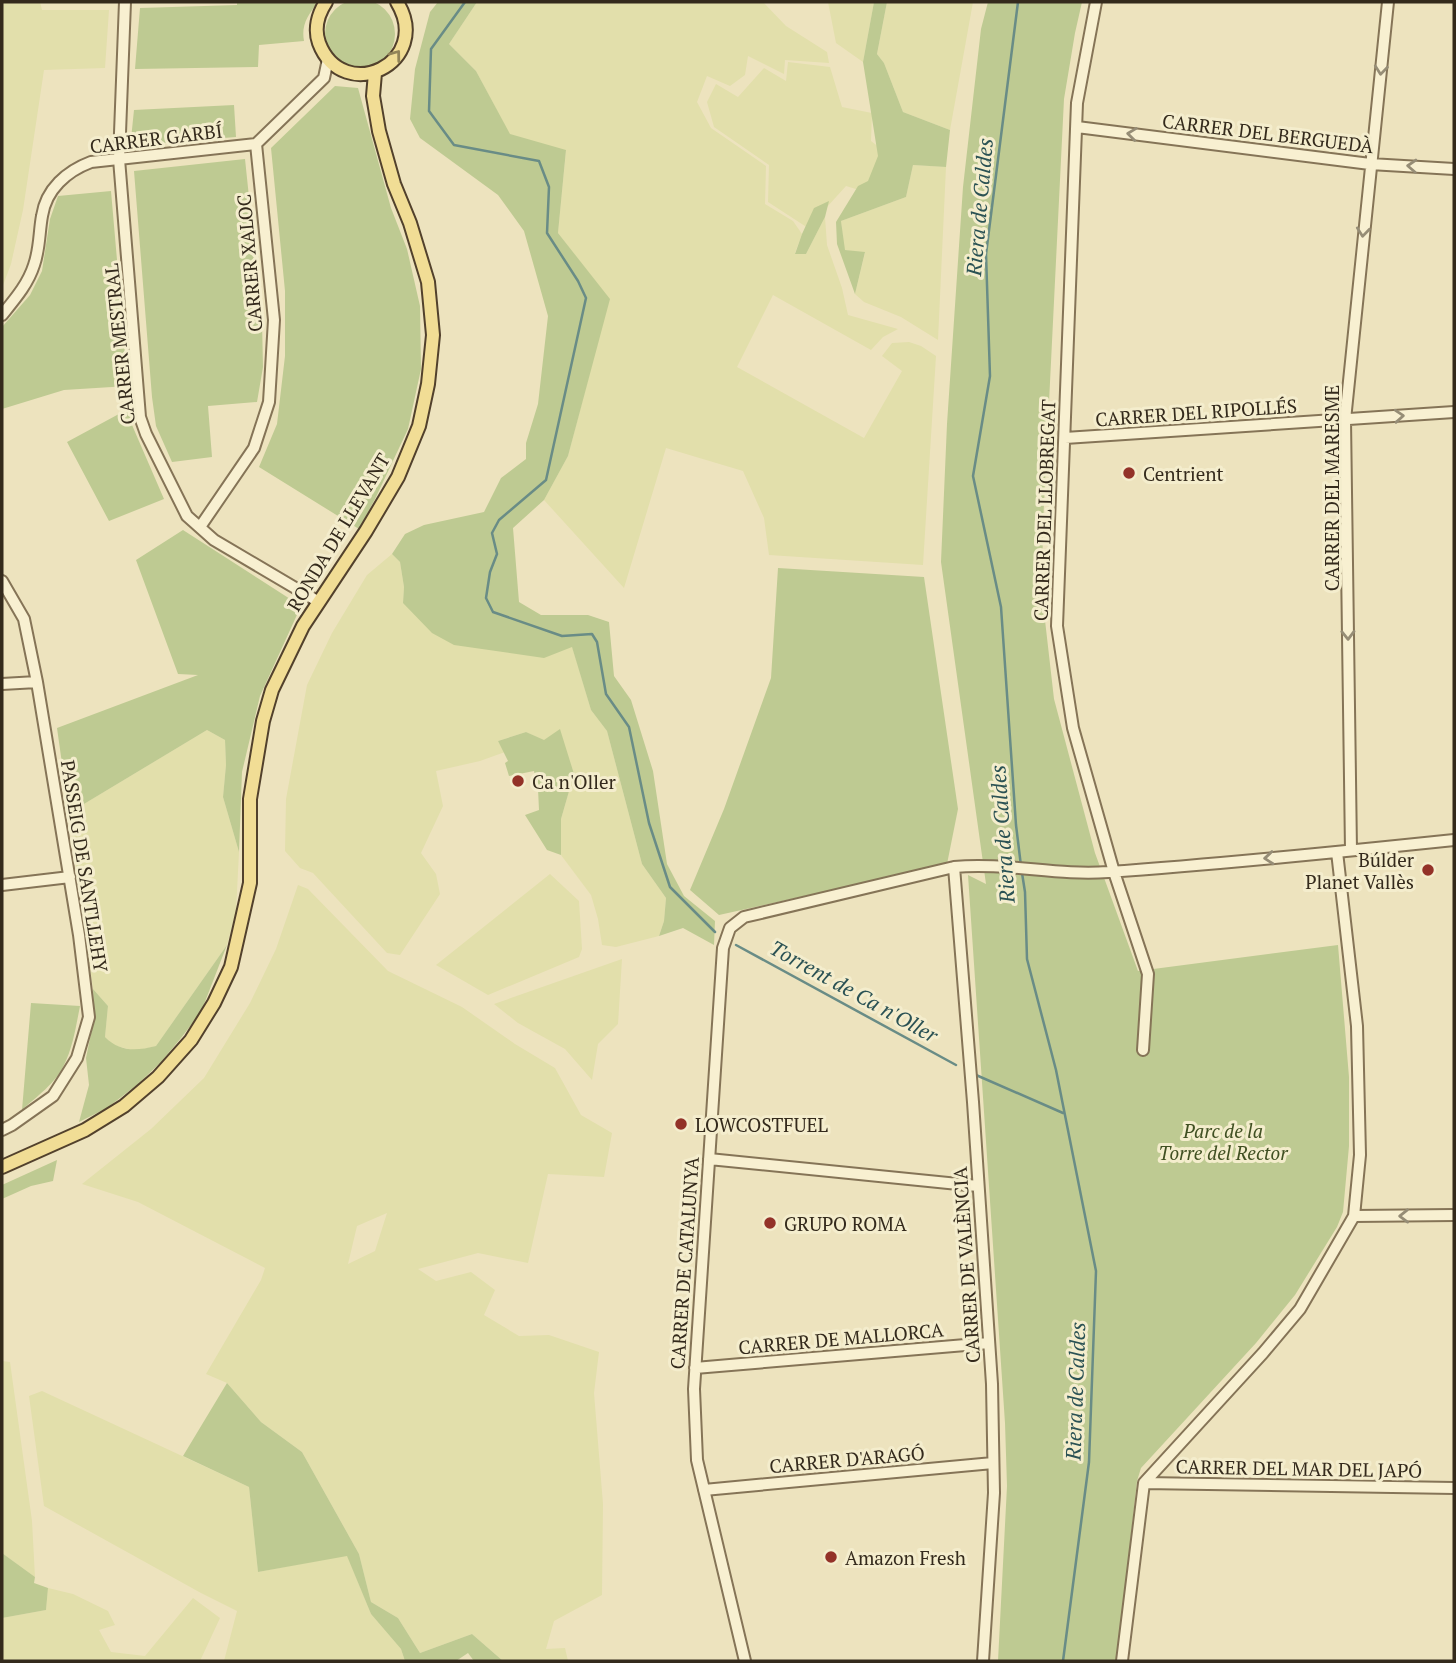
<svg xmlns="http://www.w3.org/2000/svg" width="1456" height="1663" font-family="'PT Serif',serif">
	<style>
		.farmland { fill: #e2dfab; fill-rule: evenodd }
		.green { fill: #beca92 }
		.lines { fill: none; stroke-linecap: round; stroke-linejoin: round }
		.stream { stroke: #698c86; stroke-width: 2.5 }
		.minor-casing { stroke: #857457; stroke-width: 14 }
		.major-casing { stroke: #52412c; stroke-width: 16 }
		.minor { stroke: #f8f0d1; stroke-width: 10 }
		.major { stroke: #f1dd95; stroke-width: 12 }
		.oneway { stroke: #928458 }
		.oneway2 { stroke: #968d76 }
		.poi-dot { fill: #933228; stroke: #f4edcd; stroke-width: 2.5 }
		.labels { text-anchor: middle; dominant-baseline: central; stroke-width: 6; stroke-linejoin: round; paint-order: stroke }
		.street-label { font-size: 19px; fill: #342a1c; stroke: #f4edcd }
		.poi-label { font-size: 19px; fill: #342a1c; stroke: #f4edcd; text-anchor: start }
		.park-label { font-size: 19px; font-style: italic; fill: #405022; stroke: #f4edcd }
		.water-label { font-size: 21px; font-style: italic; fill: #2b5254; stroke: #f4edcd }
	</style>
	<rect width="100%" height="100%" fill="#ede3be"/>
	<path class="farmland" d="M2,2H40L42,10H109L105,68L44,70L23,210L11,264L2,288Z
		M477,2H763L786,26L827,52L829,63L785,60L784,74L748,56L745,75L730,86L707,76L697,102L711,128L766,166L765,204L793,221L802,234L795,253L806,254L825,217L827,245L842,288L848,315L898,329L883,337L871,350L773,295L737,367L864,438L902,371L882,356L892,343L909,342L921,346L936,356L923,565L769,555L764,518L743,471L666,448L624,588L544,500L568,456L609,299L558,233L566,151L510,135L476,71L449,44Z
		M828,2H874L863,62L836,43Z
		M887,2H973L950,130L903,112L884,63L877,54Z
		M788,62L830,67L842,107L872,113L871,141L888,154L869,193L846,186L808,228L768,202L769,165L714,127L707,102L716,84L738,97L764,68L786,81Z
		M913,165L946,167L938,340L901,317L864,302L855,294L865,253L844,250L841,221L906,197Z
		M392,554L400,562L404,587L403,603L572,646L591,710L607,731L642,864L666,898L664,921L659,936L616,947L602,945L598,919L591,895L561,855V819L574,774L544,741L526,732L498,741L505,752L480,761L436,771L443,806L421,853L436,874L440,894L400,955L387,953L313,873L300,868L285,851L286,799L307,685L332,633L367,575Z
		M207,730L225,740L226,765L223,797L239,852L236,911L227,945L156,1046L136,1051L113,1045L105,1037L108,1006L93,989L69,813Z
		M550,874L579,901L582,949L579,957L488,995L436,965Z
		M298,885L308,889L388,971L462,1007L515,1044L555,1068L581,1115L612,1133L604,1177L548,1174L528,1263L478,1253L418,1269L436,1281L471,1272L495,1290L484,1315L519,1336L549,1335L599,1352L594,1393L603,1504L602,1595L554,1621L546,1649L565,1648L568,1661H503L472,1634L420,1653L398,1618L371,1602L359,1554L302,1452L261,1422L227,1383L206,1374L261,1280L265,1268L138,1202L82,1184L151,1129L204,1078L250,1003L276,949ZM387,1213L375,1251L348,1264L357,1226Z
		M622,959L618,1024L598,1044L592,1080L565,1049L518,1023L494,1004Z
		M2,1361L10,1362L32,1521L35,1577L2,1553Z
		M42,1391L249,1487L258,1572L347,1555L371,1614L401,1649L405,1661H224L237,1611L201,1593L44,1506L29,1396Z
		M48,1588L73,1594L108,1611L115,1625L99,1630L111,1652L145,1656L193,1598L220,1618L200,1661H2V1618L46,1610Z"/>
	<path class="green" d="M325 34a35 35 0 1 1 70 0a35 35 0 1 1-70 0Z
		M237,2H318C308,15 301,25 304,41L259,45L258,67L135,69L140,8L237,5Z
		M438,2H477L449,44L476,71L510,134L566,150L558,233L610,299L568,456L544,500L513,528L519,602L541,615H588L609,622L614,676L631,700L653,771L667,864L684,896L715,921L714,945L683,928L659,936L664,921L666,898L642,864L607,731L591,710L572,647L544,658L454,645L432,633L403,603L404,587L400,562L392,554L405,534L424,525L484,512L501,478L526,459V443L538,404L548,316L524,231L498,195L420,138L410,119L415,69L430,12Z
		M874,2H887L877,54L884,63L903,112L950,130L946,167L913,165L906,197L841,221L845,250L865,252L855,294L837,244L836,222L858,186L868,181L878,156L863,62Z
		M988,2H1082L1075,33L1064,99L1043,524L1042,594L1054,699L1095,853L1138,971L1338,945L1349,1077V1146L1343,1212L1337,1227L1295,1295L1256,1343L1141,1468L1137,1481L1131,1535L1119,1661H998L1007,1486L1005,1423L968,875L986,884L941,562L947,424L963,187L981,29Z
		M335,86L358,88L391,208L407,249L420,306L421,369L408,429L375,499L359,529L259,467L277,424L285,356V291L271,148Z
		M234,105L236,137L139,145L134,143L131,139L134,110Z
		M245,159L262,321L263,367L257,402L208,406L212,457L172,462L156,426L152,397L134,171Z
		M111,191L128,386L64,390L2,409V327L30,295L42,271L50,219L58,196Z
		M829,201L825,217L806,254H795L802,234L814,208Z
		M130,408L132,425L164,499L109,521L67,442Z
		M183,530L301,606L260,696L242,772L239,852L223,797L226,765L225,740L207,730L69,813L57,728L198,675L178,674L136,560Z
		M778,568L924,577L958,809L947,864L719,915L690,890L724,809L771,678Z
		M560,729L574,774L561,819V855L547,850L525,815L539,810L538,789L534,771L509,776L505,763L508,761L498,741L526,732L544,740Z
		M227,945L201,1012L181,1038L161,1062L138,1084L107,1108L79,1122L89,1085L86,1058L94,1019L93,989L108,1006L105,1037C120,1052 136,1051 156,1046Z
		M31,1003L80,1006C76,1026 73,1047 64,1065C56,1083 36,1097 22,1110Z
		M57,1160L53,1181L31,1186L2,1199V1185Z
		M227,1383L261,1422L302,1452L359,1554L371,1602L398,1618L420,1653L472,1634L503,1661H474L468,1653L456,1661H405L401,1649L371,1614L347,1556L258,1572L249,1487L183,1456Z
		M2,1553L35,1577L34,1583L48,1588L46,1610L2,1618Z"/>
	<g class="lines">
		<path class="stream" d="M465,2L431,49L429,111L454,145L539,161L549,187L547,233L578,281L586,298L546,480L499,520L492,533L497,554L490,572L486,598L493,612L562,636L592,634L597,642L606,694L629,727L649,823L670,887L715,932
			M1018,2L986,254L990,376L973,476L1001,607L1016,825L1021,866
			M1022,873L1025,892L1027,959L1056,1070L1096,1271L1089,1462L1063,1661
			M736,945L956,1065
			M976,1075L1063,1113"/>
		<defs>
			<path id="minor" d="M125,2L119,159L140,417L146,434L187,516L214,540L319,602
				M1096,2L1077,103L1057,626L1073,728L1114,872L1148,974L1143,1050
				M1077,127L1370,164L1454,169
				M2,315C15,299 28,284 34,265C40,248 39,232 42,216C46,189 67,171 91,162L256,144L324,78L328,59
				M1065,438L1454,412
				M200,527L254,448L269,402L274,320L256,144
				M2,581L24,619L37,682L79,935L89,1017L77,1058L53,1096L12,1125L2,1130
				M2,684L37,682
				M1351,850L1345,420L1388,2
				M954,867L973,1102L992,1384L994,1493L983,1661
				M2,885L70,877
				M709,1159L978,1186
				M1354,1216L1454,1215
				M695,1368L989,1343
				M1144,1483L1454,1488
				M704,1490L993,1463
				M745,1661L697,1460L694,1389L723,948L730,928L744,917L954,867C1005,862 1057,876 1108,872C1224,864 1339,852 1454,840
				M1122,1661L1144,1483L1263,1353L1300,1309L1354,1216L1360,1155L1357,1026L1337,852"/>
			<path id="major" d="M326,2C318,14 314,29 319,43C343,106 434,63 397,2
				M2,1167L85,1130L124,1106L158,1077L191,1040L214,1003L231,967L250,883V799L263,721L272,690L303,626L366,531L398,477L419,426L428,384L433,335L428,282L410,223L394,184L379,131L373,96L375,73"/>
		</defs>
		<use href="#minor" class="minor-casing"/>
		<use href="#major" class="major-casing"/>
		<use href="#minor" class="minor"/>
		<use href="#major" class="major"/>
	</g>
	<defs><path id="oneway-chevron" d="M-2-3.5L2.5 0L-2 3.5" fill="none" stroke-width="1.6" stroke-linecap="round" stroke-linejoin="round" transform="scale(1.75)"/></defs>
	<use class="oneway" href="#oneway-chevron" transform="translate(396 55) rotate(-53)"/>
	<g class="oneway2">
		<use href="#oneway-chevron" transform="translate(1381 70) rotate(96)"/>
		<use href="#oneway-chevron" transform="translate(1132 134) rotate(-173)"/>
		<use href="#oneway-chevron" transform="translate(1412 166) rotate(-177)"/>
		<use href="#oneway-chevron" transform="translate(1363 232) rotate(96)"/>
		<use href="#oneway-chevron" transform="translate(1399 416) rotate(-4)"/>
		<use href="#oneway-chevron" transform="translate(1348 635) rotate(89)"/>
		<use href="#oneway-chevron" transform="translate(1269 858) rotate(175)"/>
		<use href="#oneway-chevron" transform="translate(1404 1216) rotate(179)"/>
	</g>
	<g class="poi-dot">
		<circle cx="1129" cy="473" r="7"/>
		<circle cx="518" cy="781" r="7"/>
		<circle cx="1428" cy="870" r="7"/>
		<circle cx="681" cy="1124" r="7"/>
		<circle cx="770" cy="1223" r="7"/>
		<circle cx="831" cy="1557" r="7"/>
	</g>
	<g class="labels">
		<g class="street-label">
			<text transform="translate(1268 133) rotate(7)">CARRER DEL BERGUEDÀ</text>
			<text transform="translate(156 138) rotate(-7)">CARRER GARBÍ</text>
			<text transform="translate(249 263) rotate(-95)">CARRER XALOC</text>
			<text transform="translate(119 344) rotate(-96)">CARRER MESTRAL</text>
			<text transform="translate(1196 412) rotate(-4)">CARRER DEL RIPOLLÉS</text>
			<text transform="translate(1331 488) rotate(-90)">CARRER DEL MARESME</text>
			<text transform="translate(1044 510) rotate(-88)">CARRER DEL LLOBREGAT</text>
			<text transform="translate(338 532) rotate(-59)">RONDA DE LLEVANT</text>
			<text transform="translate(85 866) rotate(81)">PASSEIG DE SANTLLEHY</text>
			<text transform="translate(684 1263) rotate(-86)">CARRER DE CATALUNYA</text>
			<text transform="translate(966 1265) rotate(-94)">CARRER DE VALÈNCIA</text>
			<text transform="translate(841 1338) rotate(-5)">CARRER DE MALLORCA</text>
			<text transform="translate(847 1459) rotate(-5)">CARRER D'ARAGÓ</text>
			<text transform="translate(1299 1468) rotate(1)">CARRER DEL MAR DEL JAPÓ</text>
		</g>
		<g class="poi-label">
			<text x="1143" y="473">Centrient</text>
			<text x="532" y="781">Ca n'Oller</text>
			<text x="1414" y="859" text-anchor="end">Búlder<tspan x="1414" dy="22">Planet Vallès</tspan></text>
			<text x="695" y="1124">LOWCOSTFUEL</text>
			<text x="784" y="1223">GRUPO ROMA</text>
			<text x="845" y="1557">Amazon Fresh</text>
		</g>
		<g class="park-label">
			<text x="1223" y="1130">Parc de la<tspan x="1223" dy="22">Torre del Rector</tspan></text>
		</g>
		<g class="water-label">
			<text transform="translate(979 207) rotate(-85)">Riera de Caldes</text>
			<text transform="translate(1002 834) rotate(-94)">Riera de Caldes</text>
			<text transform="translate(854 991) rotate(29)">Torrent de Ca n'Oller</text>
			<text transform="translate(1075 1391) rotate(-88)">Riera de Caldes</text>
		</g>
	</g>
	<rect width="1456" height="1663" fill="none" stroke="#342a1c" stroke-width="7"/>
</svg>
